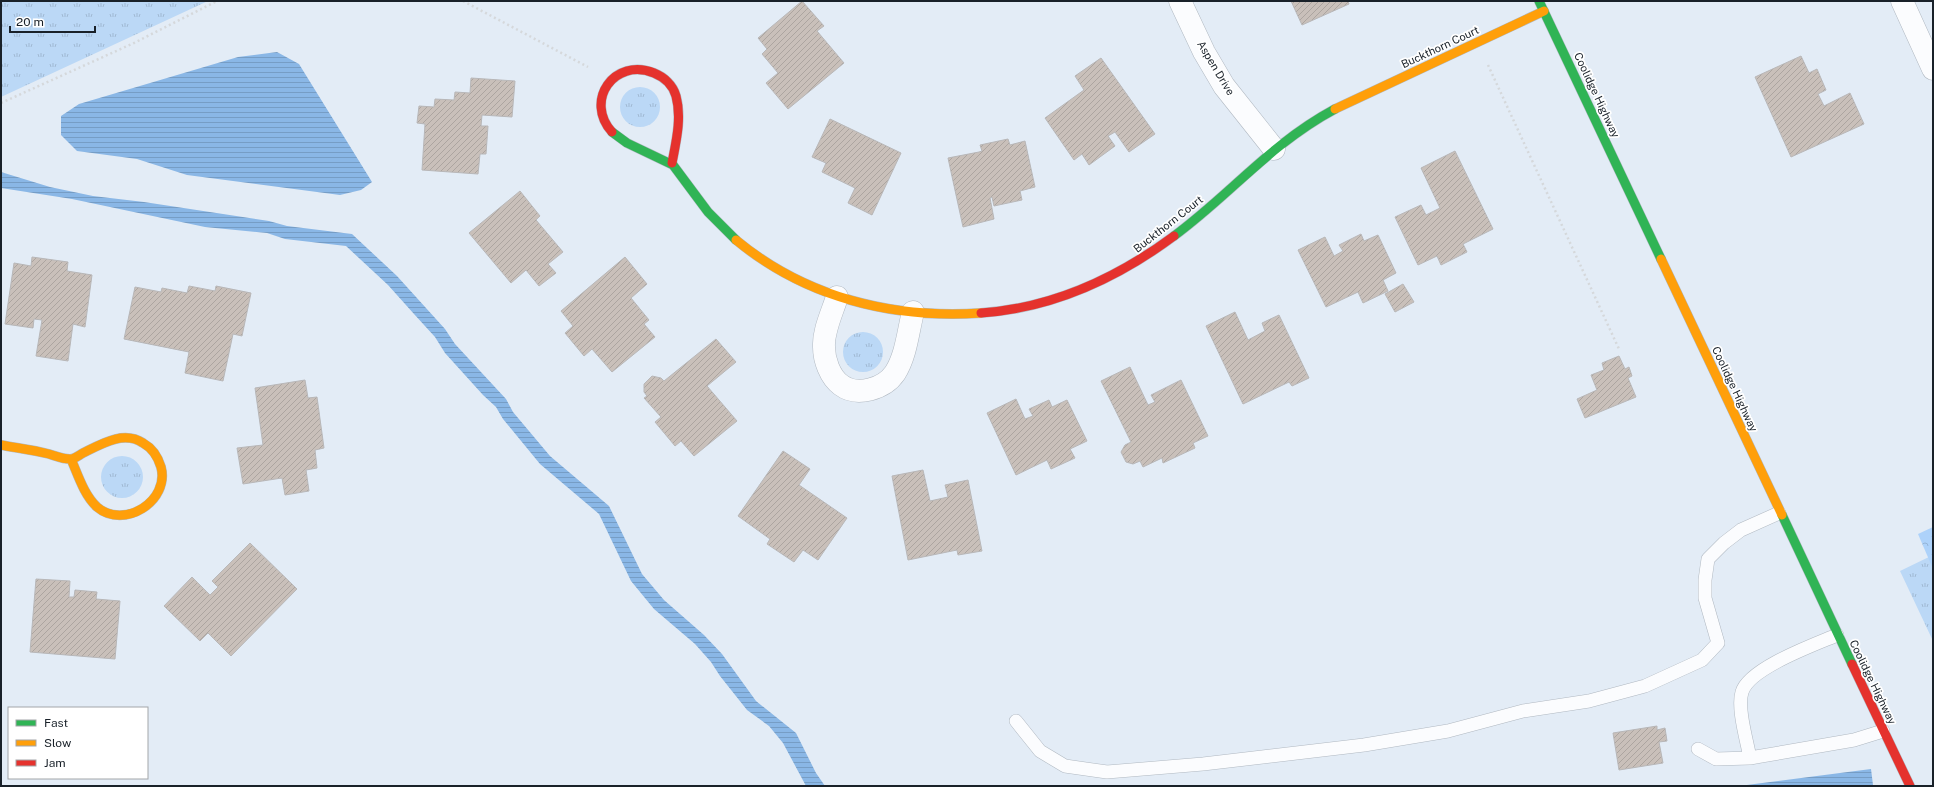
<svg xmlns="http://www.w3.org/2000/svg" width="1934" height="787" font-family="'Public Sans',sans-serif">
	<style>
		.grass { fill: url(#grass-tufts) }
		.forest { fill: url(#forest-crowns) }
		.water { fill: url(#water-rules) }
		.building { fill: url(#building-hatch); stroke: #b8b7b8 }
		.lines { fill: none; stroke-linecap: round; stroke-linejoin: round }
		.lane-casing { stroke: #b0b8c1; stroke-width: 14 }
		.street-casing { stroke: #b0b8c1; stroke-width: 23 }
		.fast-casing { stroke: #b0b8c1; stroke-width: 10 }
		.slow-casing { stroke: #b0b8c1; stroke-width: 10 }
		.jam-casing { stroke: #b0b8c1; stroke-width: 10 }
		.path { stroke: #d5d8db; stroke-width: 2.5; stroke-dasharray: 2 3; stroke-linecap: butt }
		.lane { stroke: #fbfcfe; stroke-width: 13 }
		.street { stroke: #fbfcfe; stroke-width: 22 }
		.fast { stroke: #30b455; stroke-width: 9 }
		.slow { stroke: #ff9f0a; stroke-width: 9 }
		.jam { stroke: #e5322d; stroke-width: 9 }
		.labels { text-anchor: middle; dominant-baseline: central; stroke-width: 3.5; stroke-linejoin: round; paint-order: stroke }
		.street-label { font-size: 11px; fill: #192129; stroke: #fff }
	</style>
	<defs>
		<pattern id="grass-tufts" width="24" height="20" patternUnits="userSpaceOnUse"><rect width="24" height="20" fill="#bbd8f6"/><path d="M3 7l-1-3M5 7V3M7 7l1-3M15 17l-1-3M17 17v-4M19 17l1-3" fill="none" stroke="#a0b9d3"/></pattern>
		<pattern id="forest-crowns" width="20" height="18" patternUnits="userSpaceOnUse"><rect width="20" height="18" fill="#add2fa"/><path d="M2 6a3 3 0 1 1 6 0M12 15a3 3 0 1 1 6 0" fill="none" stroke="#94b4d6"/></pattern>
		<pattern id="water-rules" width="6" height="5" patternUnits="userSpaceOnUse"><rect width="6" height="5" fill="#8ab7e6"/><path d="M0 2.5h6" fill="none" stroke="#769dc5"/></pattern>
		<pattern id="building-hatch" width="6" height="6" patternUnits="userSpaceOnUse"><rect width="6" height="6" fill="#c9c0ba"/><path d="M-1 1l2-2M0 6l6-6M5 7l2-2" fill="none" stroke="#aca5a0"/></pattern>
	</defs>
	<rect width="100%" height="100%" fill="#e3ecf6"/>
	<path class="grass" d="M1,1H208L1,97Z
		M620 107a20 20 0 1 1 40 0a20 20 0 1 1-40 0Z
		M843 352a20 20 0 1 1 40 0a20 20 0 1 1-40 0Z
		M101 477a21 21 0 1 1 42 0a21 21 0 1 1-42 0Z
		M1933,555V641L1900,571Z"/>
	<path class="forest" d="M1933,527V569L1918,534Z"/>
	<path class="water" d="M277,52L299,64L372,182L361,190L340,195L187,175L137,159L77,151L61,135V116L79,104L238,57Z
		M1,172L50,187L93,196L144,202L269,221L287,226L352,234L397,276L445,329L455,344L506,399L513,412L550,456L609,506L642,574L664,600L704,635L722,654L756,701L796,733L816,773L825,786H806L783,743L769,726L747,710L720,676L711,662L695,644L654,609L631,581L599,514L540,464L503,419L496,407L483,395L445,353L435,337L414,314L388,285L346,246L285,239L267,233L205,227L72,199L1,188Z
		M1871,769L1873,785L1739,786Z"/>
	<path class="building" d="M802,1L824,26L817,31L844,63L788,109L766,83L778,73L762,54L767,49L758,38Z
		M1291,1H1348L1349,4L1302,25Z
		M1801,56L1809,73L1817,69L1826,90L1818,94L1824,106L1850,93L1864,124L1791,157L1755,77Z
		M1101,58L1155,134L1129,152L1115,132L1108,136L1115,146L1089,165L1082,154L1074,160L1045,118L1084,90L1075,76Z
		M471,78L515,81L512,117L482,115L481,126H488L486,154H480L478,174L422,170L425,124L417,123L419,106L434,107L435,99L454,100L455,92L470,93Z
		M830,119L901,153L872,215L848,203L855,188L822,172L826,163L812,157Z
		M1008,139L1010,145L1025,141L1035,187L1020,191L1022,200L994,206L992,197L990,198L994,219L963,227L948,158L979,152L982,151L980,145Z
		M1455,151L1493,229L1463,244L1467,252L1441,265L1437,256L1418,265L1395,217L1421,205L1426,215L1440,208L1421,168Z
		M520,191L540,216L536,220L563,252L548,264L556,273L539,286L526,270L511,283L469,233Z
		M1361,234L1364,241L1378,235L1396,273L1383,280L1388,291L1363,303L1358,292L1326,307L1298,250L1325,237L1334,256L1343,251L1339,245Z
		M32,257L68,262L67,271L92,275L85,327L73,324L68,361L36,356L42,320L34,319L33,328L5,324L14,263L31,266Z
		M625,257L647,284L631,298L649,320L644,324L655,337L612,372L592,349L584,356L565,333L573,326L561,311Z
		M1403,284L1414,302L1395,312L1385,294Z
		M189,286L215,291L216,286L251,293L242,336L233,334L223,381L185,373L189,352L124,339L135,287L161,292L162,288L187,293Z
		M1235,312L1248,340L1265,331L1262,323L1279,315L1309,378L1292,386L1289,382L1243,404L1206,326Z
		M716,339L736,362L707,386L737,421L694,456L681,441L675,446L655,422L661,417L644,398L647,396L644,392V384L652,376L661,378L664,381Z
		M1619,356L1625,369L1629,367L1632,376L1628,378L1636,397L1585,418L1577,399L1597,390L1591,375L1604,370L1602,363Z
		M1130,367L1148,405L1155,402L1151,395L1181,380L1208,436L1193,443L1195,448L1163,463L1162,458L1143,467L1140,461L1133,464L1126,462L1121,452L1125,445L1131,442L1101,381Z
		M305,380L308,398L317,397L324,448L315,450L317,468L306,470L309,491L285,495L282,478L243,484L237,448L263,445L255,388Z
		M1016,399L1025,419L1033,416L1029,409L1049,400L1052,407L1067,400L1087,441L1070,449L1075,458L1051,469L1047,460L1016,475L987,413Z
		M783,451L810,469L799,485L847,518L818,560L803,550L794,562L767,544L770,539L738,516Z
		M923,470L930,501L948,497L945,485L968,480L982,551L958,555L957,550L908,560L892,476Z
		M250,543L297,589L231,656L208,633L200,641L164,606L192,577L210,595L218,587L212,581Z
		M36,579L70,581L69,597H74L75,590L97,592L96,599L120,601L115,659L30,652Z
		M1657,726V730L1665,728L1667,741L1659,742L1663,763L1619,770L1613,733Z"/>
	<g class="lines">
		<defs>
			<path id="lane" d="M1016,721L1040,751L1065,766L1107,772L1203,764L1364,745L1448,731L1523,711L1589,701L1645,686L1702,660L1718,643L1705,598V580L1708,559L1724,543L1741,530L1779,513
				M1698,749L1716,759L1750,758L1854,740L1883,731
				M1750,758C1747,741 1737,708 1742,692C1749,668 1816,644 1837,635"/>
			<path id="street" d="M1180,1L1204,52L1224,86L1274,149
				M1902,1L1933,69
				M837,297C832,313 823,331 824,347C824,360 830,377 841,385C857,397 884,389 895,373C906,356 908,332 913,312"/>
			<path id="fast" d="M1539,1L1661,259
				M612,132L627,143L673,165L708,212L736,240
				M1174,236C1231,194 1270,144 1335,109
				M1782,515L1852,664"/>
			<path id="slow" d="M1335,109L1544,11
				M736,240C805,297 891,319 981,313
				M1661,259L1782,515
				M1,445C17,448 33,450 49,454C56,456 62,459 70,459C75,459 79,455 83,453C101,444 124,430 143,443C152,448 158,457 161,467C170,501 124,530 97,507C84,495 78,475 71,459"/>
			<path id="jam" d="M612,132C584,101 614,57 654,73C664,77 673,85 676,96C682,118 676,142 672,163
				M981,313C1053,308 1116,279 1174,236
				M1852,664L1910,786"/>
		</defs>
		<use href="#lane" class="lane-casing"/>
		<use href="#street" class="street-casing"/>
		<use href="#fast" class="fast-casing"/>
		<use href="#slow" class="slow-casing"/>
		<use href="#jam" class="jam-casing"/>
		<path class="path" d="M463,1L588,67
			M1488,65L1619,349
			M1,103L134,43L217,1"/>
		<use href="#lane" class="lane"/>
		<use href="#street" class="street"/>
		<use href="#fast" class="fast"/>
		<use href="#slow" class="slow"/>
		<use href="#jam" class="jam"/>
	</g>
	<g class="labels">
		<g class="street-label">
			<text transform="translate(1440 47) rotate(-25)">Buckthorn Court</text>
			<text transform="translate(1216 68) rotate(59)">Aspen Drive</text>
			<text transform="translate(1597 95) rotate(65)">Coolidge Highway</text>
			<text transform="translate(1168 224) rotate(-38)">Buckthorn Court</text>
			<text transform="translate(1735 389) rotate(65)">Coolidge Highway</text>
			<text transform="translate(1873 682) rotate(64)">Coolidge Highway</text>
		</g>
	</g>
	<rect width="1934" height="787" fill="none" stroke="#192129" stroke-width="4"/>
	<rect x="8" y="707" width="140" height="72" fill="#ffffff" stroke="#a3a6a9"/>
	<rect x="16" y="720" width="20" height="6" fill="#30b455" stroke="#a3a6a9"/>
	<text x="44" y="727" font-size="12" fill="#192129">Fast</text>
	<rect x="16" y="740" width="20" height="6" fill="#ff9f0a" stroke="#a3a6a9"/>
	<text x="44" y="747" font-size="12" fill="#192129">Slow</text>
	<rect x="16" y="760" width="20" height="6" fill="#e5322d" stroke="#a3a6a9"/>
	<text x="44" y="767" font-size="12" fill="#192129">Jam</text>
	<path d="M10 26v6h85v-6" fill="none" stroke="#192129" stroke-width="2"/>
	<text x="16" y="26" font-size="12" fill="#192129" stroke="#ffffff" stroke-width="3" paint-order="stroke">20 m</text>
</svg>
